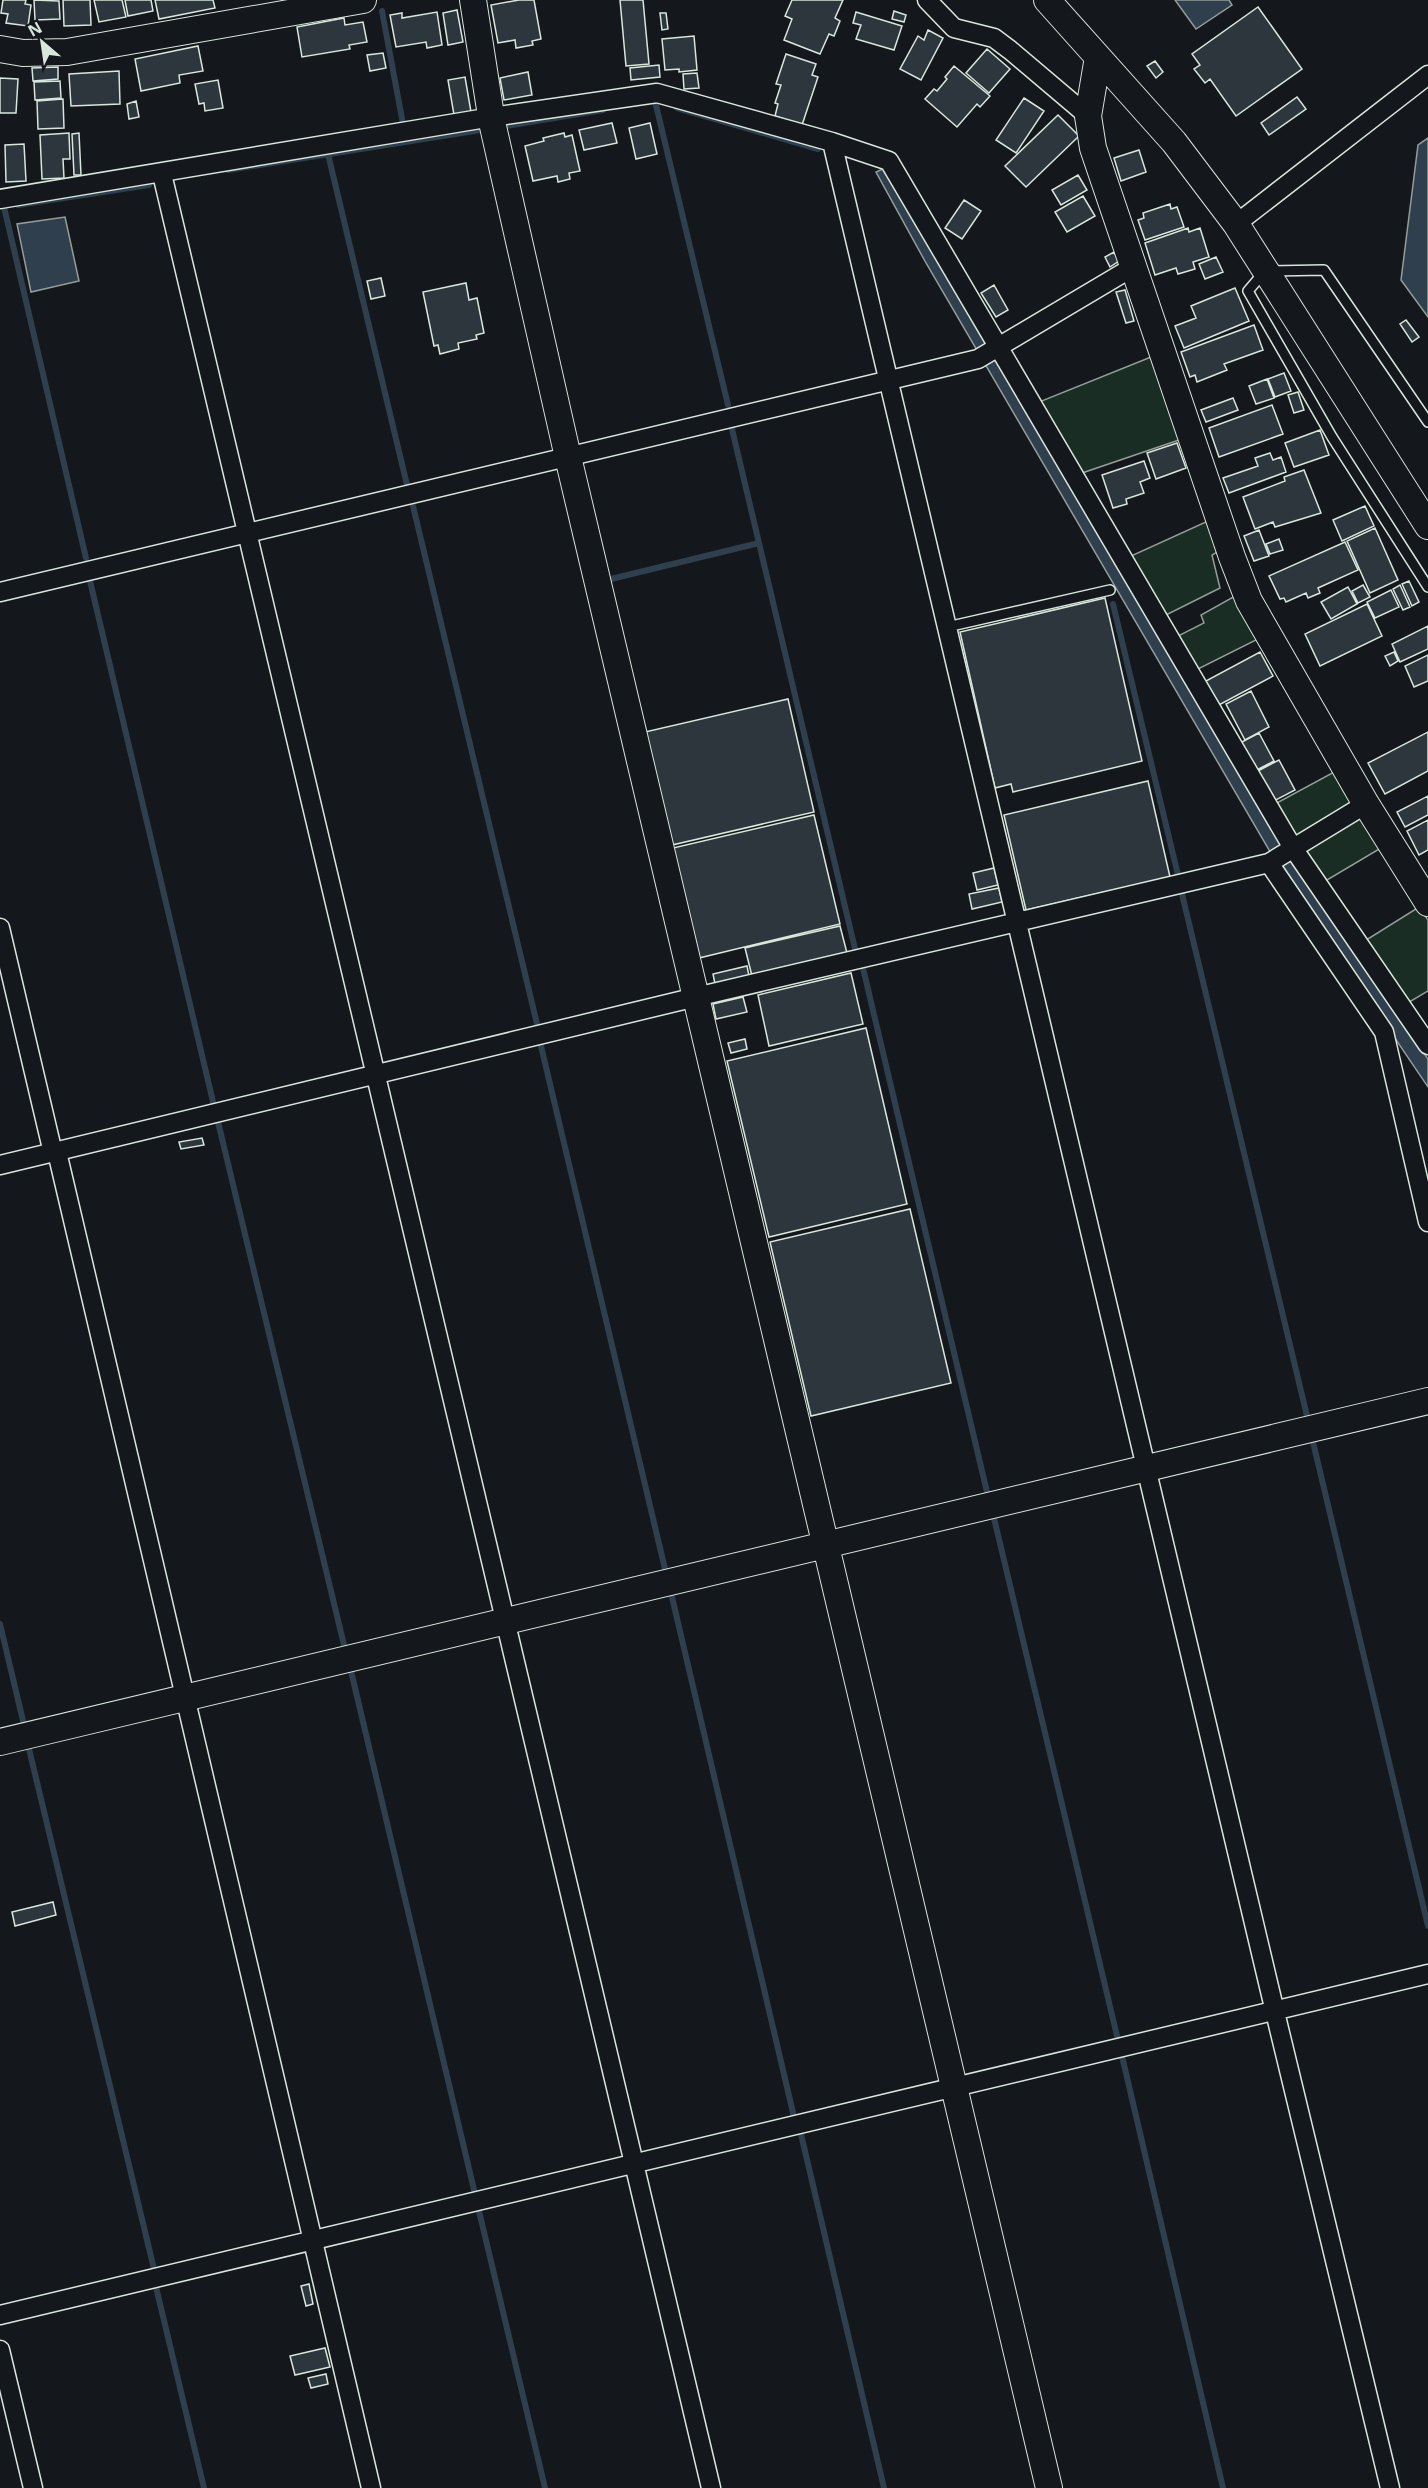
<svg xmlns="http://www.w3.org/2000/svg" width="1428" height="2488" font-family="'Open Sans',sans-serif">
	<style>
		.green { fill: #1a2d24; stroke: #939e99; stroke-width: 1.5 }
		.water { fill: #2f3f4d; stroke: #939e99; stroke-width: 1.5 }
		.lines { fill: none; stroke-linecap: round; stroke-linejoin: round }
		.stream { stroke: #2f3f4d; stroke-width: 6 }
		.building { fill: #2c363c; stroke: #d8e6dc; stroke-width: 1.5 }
		.lane-casing { stroke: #d8e6dc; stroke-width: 12 }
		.street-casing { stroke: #d8e6dc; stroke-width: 21 }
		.secondary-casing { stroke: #d8e6dc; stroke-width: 28 }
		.lane { stroke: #14181c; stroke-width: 9 }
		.street { stroke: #14181c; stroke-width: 18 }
		.secondary { stroke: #14181c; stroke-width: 26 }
	</style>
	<rect width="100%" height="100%" fill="#14181c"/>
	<path class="green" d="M1151,357L1179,440L1082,473L1039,402Z
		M1208,521L1219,551L1212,555L1220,588L1164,616L1131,556Z
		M1235,596L1258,639L1194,671L1176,637L1204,623L1201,615Z
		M1336,771L1352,799L1349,807L1292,840L1273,805Z
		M1356,816L1364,817L1381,848L1322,883L1300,851Z
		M1419,907L1428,920V991L1406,1004L1363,942Z"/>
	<path class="water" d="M1175,0H1229L1232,5L1196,29Z
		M1428,138V317L1401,280L1418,145Z
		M885,168L1290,858L1428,1059V1087L1279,867L926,263L876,172Z
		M65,217L79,281L31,292L17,224Z"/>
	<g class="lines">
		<path class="stream" d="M382,11L403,124
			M655,101L728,405
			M677,108L818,149
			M500,127L603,110
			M328,154L407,485
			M228,170L487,129
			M18,205L149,185
			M4,207L86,558
			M732,429L856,953
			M413,506L537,1024
			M611,579L759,543
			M90,581L214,1106
			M1113,604L1178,875
			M1182,894L1307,1416
			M863,968L987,1492
			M541,1046L665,1569
			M218,1122L344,1645
			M1313,1442L1428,1926
			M994,1518L1117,2036
			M672,1597L794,2117
			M0,1624L24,1725
			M351,1671L475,2194
			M29,1749L154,2269
			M1122,2056L1223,2488
			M801,2134L884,2488
			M479,2211L545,2488
			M156,2287L204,2488"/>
	</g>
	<path class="building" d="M3,0H26L25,4L31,5L28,26L6,23L8,14L1,13Z
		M34,0L59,1L60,19L35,20Z
		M63,0H90L91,25L64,26Z
		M94,0H122L126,17L99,22Z
		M125,0H151L153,11L128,16Z
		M155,0H213L215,8L159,19Z
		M519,0H534L541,39L532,41L533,45L516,48L515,40L498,43L491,5Z
		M620,0H643L649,64L626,66Z
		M792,0H843L835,18L840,21L834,36L829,34L820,54L784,40L792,19L785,16Z
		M1258,7L1302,69L1236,116L1210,79L1205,83L1194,69L1200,65L1192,54Z
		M457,10L463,42L448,45L443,13Z
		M894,11L906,15L904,22L892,19Z
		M437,12L442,45L427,48L426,42L396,47L390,15L402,13V18Z
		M856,12L902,26L894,50L856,39L861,25L853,23Z
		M660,13H666L668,29L662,30Z
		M344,18L345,25L363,22L367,42L349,45L350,49L302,57L297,27Z
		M928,30L943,38L921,80L900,69L918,36L924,40Z
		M694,36L697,70L679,72V69L665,70L662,39Z
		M198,46L203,71L179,75L180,83L141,91L135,59Z
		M987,49L1010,69L989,93L966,73Z
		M383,53L386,68L370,71L367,55Z
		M786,54L816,64L812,75L818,77L802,125L775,116L778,104L775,103L781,85L776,84Z
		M1155,61L1163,72L1156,78L1147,66Z
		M659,65L660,77L631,80L630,68Z
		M954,66L990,96L980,107L977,104L957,127L925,99L934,89L937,91L947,79L945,77Z
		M58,67V79L33,81L32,68Z
		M119,71L120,104L71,106L69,74Z
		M528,72L532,95L504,100L500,78Z
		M697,73L699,88L684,89L683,74Z
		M465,77L471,112L454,115L448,80Z
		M0,78L18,79L16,113H0Z
		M218,80L223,108L205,111L204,103L199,104L195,84Z
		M60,81L61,98L35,100L34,82Z
		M1297,97L1306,109L1269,135L1261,123Z
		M1024,98L1044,111L1016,153L996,140Z
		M63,99L64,128L38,129L37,101Z
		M136,101L139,117L129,119L127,104Z
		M1058,115L1079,136L1026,187L1005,166Z
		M612,123L617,143L584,150L579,130Z
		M650,123L657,154L636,159L629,128Z
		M69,133L70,159H63L64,178L42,179L40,135Z
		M79,133L81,175H74L72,134Z
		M564,133L565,137L572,135L580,171L569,173L570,179L558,182L557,176L533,181L525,146L544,141L543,138Z
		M24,144L26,181L6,182L5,145Z
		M1139,150L1146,172L1121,181L1114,158Z
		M1078,175L1087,190L1061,205L1052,190Z
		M1083,196L1095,216L1067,232L1055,212Z
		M964,200L981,211L962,239L945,228Z
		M1170,204L1171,209L1177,207L1184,227L1145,240L1138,220L1144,218L1143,213Z
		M1188,228L1189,232L1200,228L1209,257L1193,262L1195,269L1178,274L1176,268L1155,275L1145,243Z
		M1114,252L1119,261L1110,267L1105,257Z
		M1216,257L1223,272L1205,279L1199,264Z
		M381,278L385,296L371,299L367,281Z
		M466,283L469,300L477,298L484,333L476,335L477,339L458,343L459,349L440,354L438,345L434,346L423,292Z
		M994,285L1008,310L996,317L981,293Z
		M1235,288L1249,321L1184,348L1175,326L1196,318L1191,306Z
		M1125,290L1134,321L1126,323L1116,292Z
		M1406,320L1419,337L1412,342L1400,324Z
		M1254,325L1263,350L1224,364L1227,370L1197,382L1195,375L1190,377L1181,352Z
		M1284,373L1291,391L1275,397L1268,379Z
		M1267,379L1274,398L1256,404L1249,386Z
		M1298,392L1304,410L1294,413L1288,395Z
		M1233,398L1238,410L1206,422L1201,410Z
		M1272,405L1283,434L1219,457L1209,428Z
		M1320,430L1329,455L1294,467L1285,443Z
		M1177,443L1186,468L1156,479L1147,453Z
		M1270,453L1273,460L1281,457L1286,472L1229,493L1223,478L1258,466L1255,458Z
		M1144,461L1150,478L1140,482L1144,493L1126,499L1127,504L1113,508L1102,475Z
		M1304,470L1321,513L1275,527L1273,522L1255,529L1243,497L1285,481L1284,477Z
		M1365,506L1374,526L1342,541L1333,520Z
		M1375,528L1398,580L1370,593L1347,541Z
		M1259,530L1269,556L1254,561L1244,536Z
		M1279,539L1283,550L1270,554L1266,544Z
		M1345,542L1358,570L1318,588L1320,593L1308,598L1306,593L1286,602L1284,598L1280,599L1269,576Z
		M1409,581L1419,602L1412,606L1402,584Z
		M1363,585L1370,597L1358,603L1352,591Z
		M1400,585L1410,607L1403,610L1393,589Z
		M1348,587L1357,604L1331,619L1321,602Z
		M1391,590L1399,607L1375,618L1367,602Z
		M1105,598L1142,761L1013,792L1011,784L995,788L960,632Z
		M1367,604L1382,636L1320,666L1305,634Z
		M1428,626V649L1400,662L1392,644Z
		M1260,652L1273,676L1217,706L1204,682Z
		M1394,652L1398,661L1390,666L1385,656Z
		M1428,655V681L1414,687L1405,666Z
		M1251,691L1269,727L1245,740L1226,704Z
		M788,699L814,812L672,845L645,732Z
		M1428,732V771L1385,794L1368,763Z
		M1259,733L1274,761L1253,772L1238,744Z
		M1279,760L1295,790L1270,803L1254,773Z
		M1148,781L1170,877L1026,910L1004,815Z
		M1428,796V815L1405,827L1397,812Z
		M814,815L840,924L699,958L673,848Z
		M1428,820V850L1419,855L1407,831Z
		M994,868L998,885L977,890L973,873Z
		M999,888L1002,902L972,909L969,894Z
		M840,926L847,953L752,976L745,948Z
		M747,966L749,976L715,984L713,974Z
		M851,973L863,1024L769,1046L758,995Z
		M743,997L747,1012L716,1019L713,1004Z
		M866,1028L907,1204L769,1237L727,1061Z
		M745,1039L747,1049L731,1053L728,1043Z
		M202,1138L204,1145L181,1149L179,1142Z
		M910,1209L951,1383L811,1416L770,1242Z
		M53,1902L56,1915L15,1926L12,1912Z
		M309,2284L313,2304L306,2306L301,2286Z
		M325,2348L330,2367L295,2375L290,2356Z
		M326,2374L328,2384L311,2388L308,2378Z"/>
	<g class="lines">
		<defs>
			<path id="lane" d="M1428,422L1324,270L1265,271L1248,291L1332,437L1428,587
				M947,627L1110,590"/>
			<path id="street" d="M927,0L954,28L994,38L1010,50L1088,116
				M832,142L1275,2012L1390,2488
				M162,174L711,2488
				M0,199L492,117L657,93L832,142L889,161L1293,848L1428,1045
				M1236,224L1428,75
				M0,592L978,359L1133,267
				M1269,863L1384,1032L1428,1222
				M0,928L53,1153
				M57,1152L371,2488
				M0,1165L696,997L1269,863L1366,804
				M0,2315L1428,1974
				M0,2350L33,2488"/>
			<path id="secondary" d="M473,0L492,122L568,457L1049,2488
				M1047,0L1174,142L1236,224L1428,526
				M0,49L23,53L67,52L363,0
				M1098,57L1088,116L1093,148L1232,557L1249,601L1366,804L1428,903
				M0,1742L1428,1401"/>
		</defs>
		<use href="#lane" class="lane-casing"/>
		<use href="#street" class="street-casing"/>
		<use href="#secondary" class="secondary-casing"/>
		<use href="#lane" class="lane"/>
		<use href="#street" class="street"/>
		<use href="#secondary" class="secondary"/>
	</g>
	<g transform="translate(42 42) rotate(331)" stroke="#14181c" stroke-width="4.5" paint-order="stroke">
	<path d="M0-4.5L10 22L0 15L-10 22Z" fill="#d8e6dc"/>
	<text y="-9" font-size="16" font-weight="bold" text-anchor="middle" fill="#d8e6dc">N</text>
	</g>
</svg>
